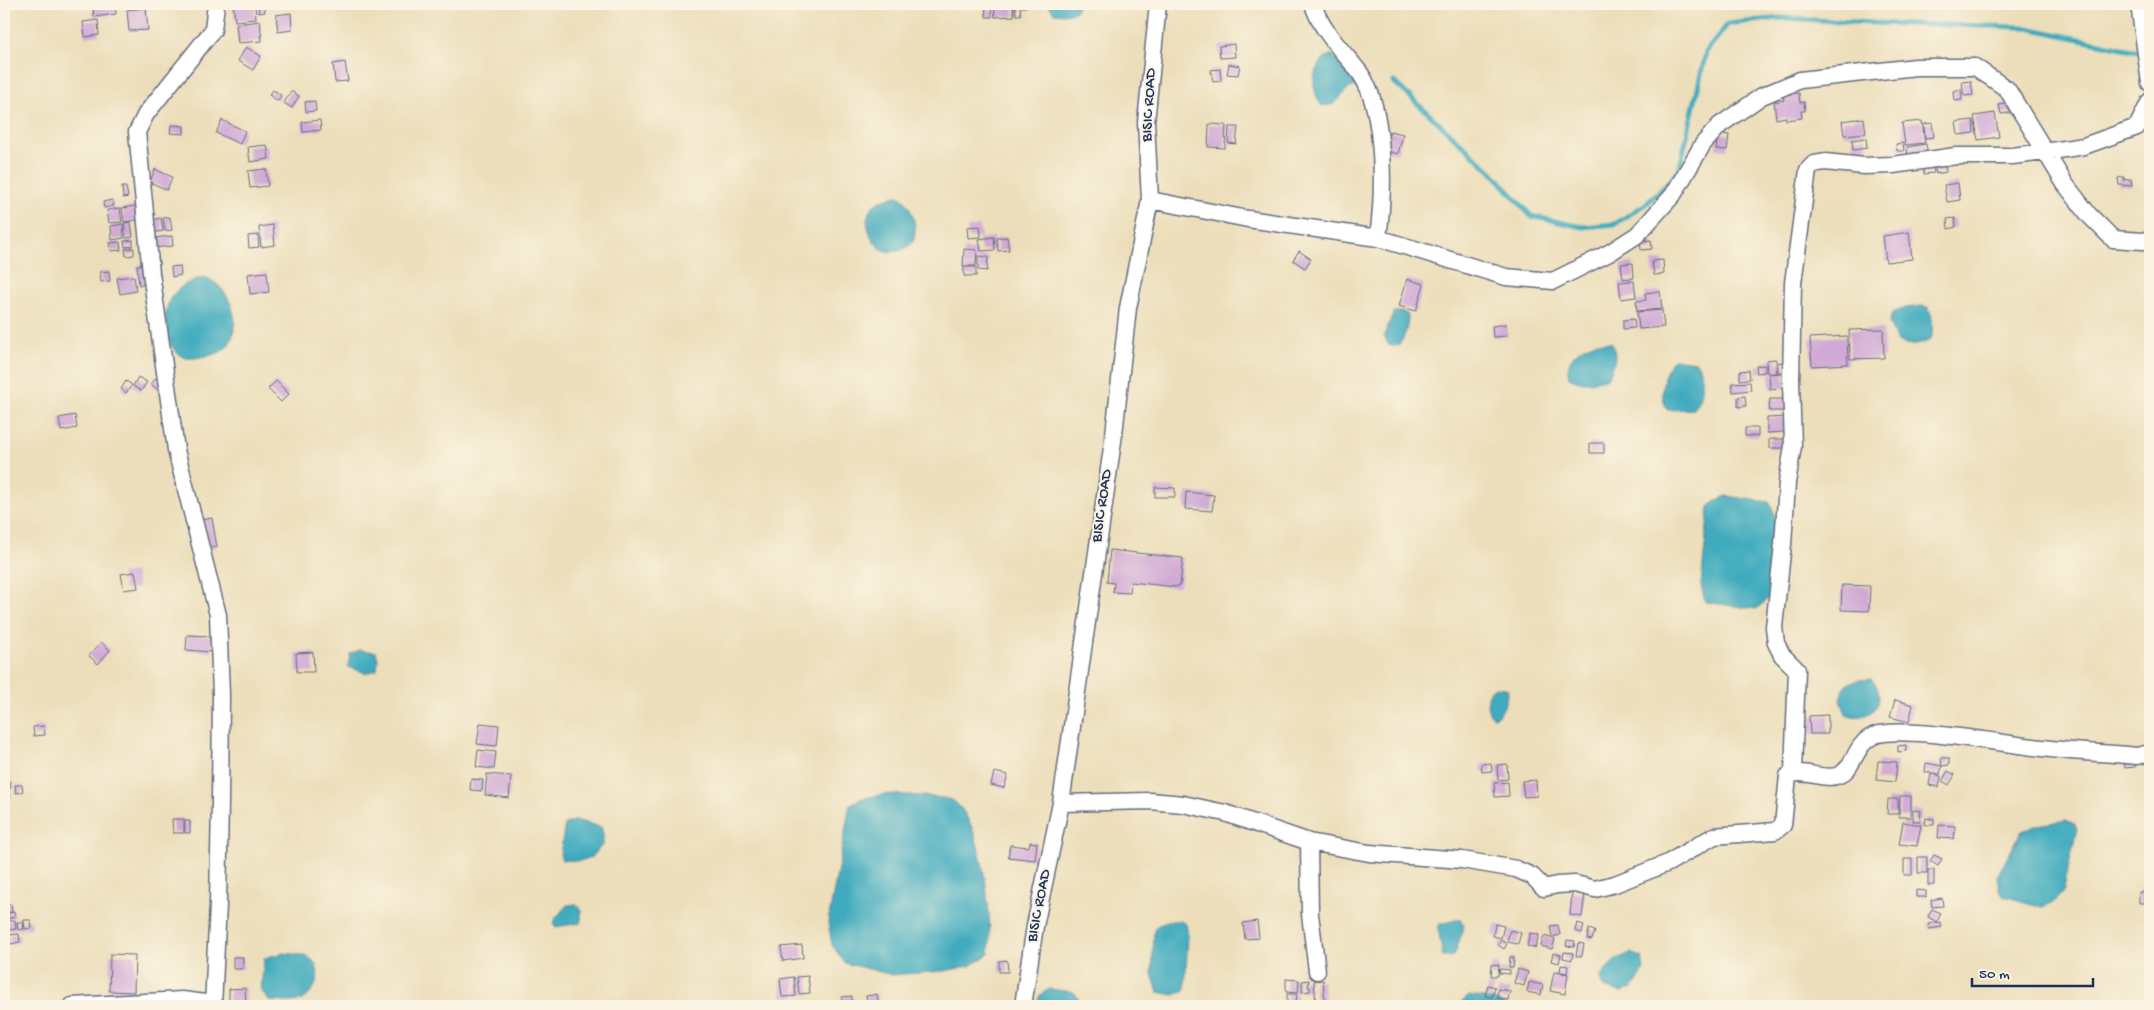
<svg xmlns="http://www.w3.org/2000/svg" width="2154" height="1010" font-family="'Gochi Hand',sans-serif">
	<style>
		.water { fill: #3fabbe; stroke: #2d6d8e }
		.lines { fill: none; stroke-linecap: round; stroke-linejoin: round }
		.stream { stroke: #3fabbe; stroke-width: 5 }
		.building { fill: #d0a9d5 }
		.minor-casing { stroke: #646c7e; stroke-width: 19 }
		.minor { stroke: #fff; stroke-width: 16 }
		.labels { text-anchor: middle; dominant-baseline: central; stroke-width: 4; stroke-linejoin: round; paint-order: stroke }
		.street-label { font-size: 16px; fill: #1b2f5e; stroke: #fcf5e5 }
	</style>
	<rect width="100%" height="100%" fill="#fcf5e5"/>
	<filter id="ink" filterUnits="userSpaceOnUse"><feTurbulence type="fractalNoise" baseFrequency=".02" numOctaves="2"/><feDisplacementMap in="SourceGraphic" scale="10" xChannelSelector="R" yChannelSelector="G"/><feConvolveMatrix kernelMatrix="1 2 1 2 8 2 1 2 1" color-interpolation-filters="sRGB"/></filter>
	<filter id="wash" filterUnits="userSpaceOnUse"><feTurbulence type="fractalNoise" baseFrequency=".0096" numOctaves="4" result="noise"/><feDisplacementMap in="SourceGraphic" scale="20" xChannelSelector="R" yChannelSelector="G"/><feGaussianBlur stdDeviation="1.12" result="paint"/><feColorMatrix in="noise" values="0 0 0 0 0 0 0 0 0 0 0 0 0 0 0 0 0 1.4 0 .05"/><feComposite in="paint" operator="in"/></filter>
	<g filter="url(#wash)">
		<rect width="100%" height="100%" fill="#ecdeba"/>
		<path class="water" d="M1048,4H1079L1075,12L1064,14L1054,13Z
			M1332,54L1340,67L1355,74L1356,86C1338,90 1342,109 1321,105C1310,87 1310,65 1332,54Z
			M898,196C911,201 919,228 913,241C911,245 905,249 901,250C885,256 874,246 869,231C862,210 877,198 898,196Z
			M205,277C229,286 243,321 229,344C224,352 214,355 206,356C199,357 190,360 183,357C164,349 161,311 172,296C180,286 193,279 205,277Z
			M1921,306L1928,307C1933,316 1934,329 1931,339C1920,347 1908,346 1897,341L1889,323L1892,313L1906,308Z
			M1394,312H1404L1408,315C1408,324 1405,341 1397,346L1388,344L1384,335Z
			M1596,342L1612,343C1618,356 1614,367 1607,378C1593,383 1582,384 1569,377C1564,358 1580,347 1596,342Z
			M1674,359L1696,362C1706,377 1704,394 1693,409L1667,410C1659,393 1662,373 1674,359Z
			M1726,496L1769,502C1783,523 1774,570 1773,595L1756,609L1705,602L1701,585L1709,507L1715,501Z
			M360,650L376,652L378,659L377,670L366,673L348,667L350,654Z
			M1871,679C1891,697 1871,725 1846,714L1840,698L1846,684L1859,680Z
			M1495,687L1506,688L1508,690C1505,701 1505,714 1493,717L1489,713L1487,705L1489,692Z
			M887,794C900,795 942,796 951,800C983,814 993,923 989,954L970,966L944,971L892,975L845,963L832,945L828,922L850,804L863,798Z
			M576,820L601,827L603,833V844L592,857L580,861L562,860L560,854L565,824Z
			M2066,820L2075,824L2077,829L2063,892L2054,902L2042,907L2004,896L1999,889L1997,876L2022,831L2038,825Z
			M576,904L581,910V923L555,927L553,925L554,920L567,905Z
			M1456,920H1462L1464,926L1455,954L1451,957H1443L1438,928L1440,924Z
			M1180,921L1186,924L1188,935L1185,991L1174,995L1158,992L1152,974L1154,930C1159,920 1170,921 1180,921Z
			M284,953C292,954 305,954 311,959C324,968 316,992 304,999C295,1004 279,1001 269,1001L261,990L264,958Z
			M1631,953L1642,957L1644,970L1640,978L1631,989L1621,992L1604,987L1600,978C1608,965 1616,958 1631,953Z
			M1050,989L1074,992L1083,1006H1037C1038,996 1040,993 1050,989Z
			M1469,996L1491,999L1509,1006H1457Z"/>
		<g class="lines">
			<path class="stream" d="M1394,82L1492,172L1531,216L1582,227L1615,224L1647,203L1679,171L1706,52L1728,24L1779,18L1873,23L2023,27L2137,51"/>
		</g>
		<g id="blocks">
			<path class="building" d="M115,4L116,14L94,17L93,6Z
				M233,4H255L256,19L235,21Z
				M258,4H264L265,12L259,13Z
				M985,4H991L992,17H986Z
				M994,4H1013L1014,16L995,17Z
				M1015,4H1025L1026,7H1020L1021,15H1016Z
				M146,8L148,30L129,31L127,10Z
				M291,13L292,30L278,32L276,15Z
				M98,20L99,35L85,37L83,22Z
				M260,21L262,41L238,43L236,24Z
				M1234,44L1235,57L1220,58L1219,46Z
				M246,47L261,56L253,70L238,61Z
				M345,62L348,81L335,82L333,64Z
				M1229,64L1240,66L1238,75L1227,74Z
				M1220,69L1221,81L1213,82L1211,70Z
				M1971,81L1973,95L1964,96L1962,82Z
				M1961,89L1962,100L1954,101L1953,91Z
				M273,90L281,95L278,101L269,95Z
				M291,91L299,96L292,108L284,103Z
				M1799,93L1800,103L1804,102L1805,111H1801L1802,118L1786,120V117L1776,119L1774,102L1784,100L1783,95Z
				M315,101L316,111L306,112L305,102Z
				M2014,103L2015,112L2001,114L1999,105Z
				M1995,113L1999,137L1978,140L1974,116Z
				M1864,118L1866,133L1844,135L1842,121Z
				M222,120L245,131L240,144L216,133Z
				M320,120L321,130L303,132L302,122Z
				M1973,120L1974,133L1958,135L1956,122Z
				M1922,121L1925,143L1905,145L1902,123Z
				M1932,123L1934,137L1925,138L1924,124Z
				M1209,124L1226,125L1225,148L1208,147Z
				M171,125L184,126V134L170,133Z
				M1229,127H1238L1236,144L1228,143Z
				M1390,131L1403,134L1398,154L1384,150Z
				M1718,133L1729,135L1727,150L1716,149Z
				M1866,138L1867,148L1853,150L1852,140Z
				M1903,143L1904,151H1897L1896,144Z
				M1926,144L1928,156L1908,158L1907,147Z
				M267,145L269,159L250,162L248,147Z
				M1945,164L1946,172L1936,174L1935,166Z
				M1933,166L1934,173L1924,174L1923,167Z
				M155,169L172,177L167,190L150,182Z
				M266,169L268,186L250,188L248,171Z
				M2124,177V180L2131,179L2132,186L2119,185L2118,178Z
				M1958,183L1960,200L1947,202L1944,185Z
				M122,187H126L128,197L123,198Z
				M112,200L114,206L104,208L103,202Z
				M141,205L142,219L124,222L122,208Z
				M120,208L122,222L109,223L107,210Z
				M170,217L172,230L165,231L163,218Z
				M161,218L163,231L151,233L150,220Z
				M1955,218L1956,227L1948,229L1947,219Z
				M131,222L133,237L126,238L124,223Z
				M123,224L124,238L112,240L111,226Z
				M273,225L275,245L261,247L259,227Z
				M980,226L981,237L968,238L967,227Z
				M1909,232L1912,259L1886,262L1883,236Z
				M258,235L259,247L249,248L248,236Z
				M172,236L173,246L154,248L153,238Z
				M994,237L995,250L981,251L979,239Z
				M1007,237L1009,250L998,251L997,238Z
				M133,240V246L125,247L124,241Z
				M1651,240L1652,249L1641,250L1640,241Z
				M120,242L121,250L111,251L110,243Z
				M134,248V255L126,256L125,249Z
				M964,249L977,250L976,266H963Z
				M1299,251L1311,259L1305,268L1293,260Z
				M978,256L988,257L987,271L978,270Z
				M1663,260L1664,274L1654,275L1652,261Z
				M1633,263L1634,278L1623,279L1621,264Z
				M147,264L149,284L139,285L137,265Z
				M180,266L181,275L172,277L171,267Z
				M964,267H976V276H964Z
				M109,271L110,281L101,282L100,272Z
				M267,272L269,292L250,294L248,274Z
				M134,276L136,291L120,294L117,278Z
				M1407,279L1424,284L1416,311L1399,306Z
				M1634,281L1636,297L1621,299L1619,282Z
				M1660,291L1662,309L1637,311L1636,301L1646,300L1645,293Z
				M1662,310L1664,327L1639,329L1637,312Z
				M1634,319L1635,328L1623,329V320Z
				M1506,324L1507,336L1493,337L1492,326Z
				M1883,329L1884,358L1850,359L1849,330Z
				M1847,336L1848,364L1812,366L1810,338Z
				M1776,359L1777,373H1767L1766,360Z
				M1784,362L1785,372H1778L1777,363Z
				M1765,365V372L1757,373L1756,366Z
				M1749,370L1750,379L1740,380V371Z
				M1784,373L1785,388L1770,389L1769,374Z
				M138,377L147,382L141,391L133,386Z
				M156,378L164,383L158,390L151,384Z
				M126,381L132,385L126,393L121,389Z
				M276,381L289,394L281,402L268,389Z
				M1750,382L1751,390L1733,392L1732,383Z
				M1745,396L1746,406L1738,407V397Z
				M1770,399H1787V411H1769Z
				M75,415L77,428L61,431L59,418Z
				M1785,417V432L1767,433V418Z
				M1745,428H1758V436H1745Z
				M1769,439H1785V448H1769Z
				M1590,443H1604V453H1590Z
				M1155,487L1175,488V497H1155Z
				M1186,492L1214,495L1212,511L1185,509Z
				M212,518L217,547L204,548L200,520Z
				M1110,550L1183,558L1180,585L1175,587L1131,582L1130,593L1113,592L1114,583L1107,582Z
				M135,572L138,588L124,590L121,574Z
				M1842,585L1870,586L1869,611L1841,610Z
				M187,635L213,636L212,652L186,650Z
				M101,642L110,650L98,664L89,656Z
				M313,652L314,672H297L296,653Z
				M1895,700L1913,705L1909,722L1890,717Z
				M1828,715V734H1810L1809,716Z
				M480,723L499,725L497,746L477,744Z
				M44,726L45,735L34,736L33,727Z
				M1906,745V751L1898,752V746Z
				M478,750L496,752L494,769L476,767Z
				M1941,758H1949V765L1942,766Z
				M2135,759V767L2125,768L2124,760Z
				M1878,761L1897,762L1895,782L1876,780Z
				M1491,763L1492,771L1482,772L1481,764Z
				M1926,763L1942,766L1940,774L1925,772Z
				M1507,764L1508,779L1498,780L1497,765Z
				M1948,771L1955,775L1949,785L1942,781Z
				M994,772L1008,775L1004,788L991,785Z
				M487,774L511,776L509,798L485,795Z
				M1931,774L1941,776L1939,787L1929,785Z
				M471,779L483,780L482,791L470,790Z
				M1536,780L1537,796L1524,797L1522,781Z
				M10,781L11,788H4V782Z
				M1508,782L1509,796L1495,797L1494,783Z
				M15,785H22L23,792L16,793Z
				M9,792L10,799L4,800V793Z
				M1900,796H1911V817H1899Z
				M1888,799H1898V814H1887Z
				M1913,810L1921,811L1920,821H1913Z
				M1926,818L1934,819V825H1925Z
				M172,819H184V833H173Z
				M185,821H190V833H185Z
				M1903,822L1921,825L1917,846L1899,844Z
				M1939,825L1955,826L1954,839L1938,838Z
				M1030,842L1037,843L1035,860L1008,857L1010,845L1029,847Z
				M1934,855L1942,859L1938,866L1930,861Z
				M1918,857H1927V873H1918Z
				M1904,859H1912V875H1904Z
				M1928,870H1934V885H1928Z
				M1916,890L1926,891V897H1916Z
				M1572,892L1585,893L1582,917L1570,915Z
				M2139,892H2149V903H2139Z
				M1942,898L1943,906L1932,907L1931,900Z
				M11,904L12,912L6,913L4,905Z
				M1932,909L1941,913L1937,922L1928,917Z
				M14,912L15,917L5,919L6,943H4V914Z
				M15,920L16,929L9,930L7,921Z
				M24,920H31L32,928L25,929Z
				M1257,921L1259,938L1245,939L1243,923Z
				M17,922H23L24,929L18,930Z
				M1941,922L1942,927L1929,929L1928,924Z
				M1577,923L1584,925L1582,933L1575,931Z
				M1495,924L1504,926L1501,938L1493,936Z
				M1558,925L1560,935L1552,937L1550,926Z
				M1589,929L1595,931L1592,940L1587,939Z
				M1510,930L1521,933L1518,944L1507,942Z
				M1530,933L1539,935L1535,948L1527,946Z
				M19,934L20,942L11,944L9,935Z
				M1544,936L1555,939L1552,949L1541,946Z
				M1501,940L1507,944L1504,949L1498,945Z
				M1567,940L1575,941L1574,947L1566,946Z
				M1578,943L1584,944L1582,956H1576Z
				M802,945L803,958L783,961L781,947Z
				M1564,952L1573,953L1572,960L1563,958Z
				M1553,953L1561,955L1559,963L1551,961Z
				M110,954L135,955L134,992L109,991Z
				M233,957H243V969H233Z
				M1510,957H1514L1513,968L1509,967Z
				M1007,960L1008,972H999V961Z
				M1492,964L1499,965L1498,976H1491Z
				M1561,965L1568,966L1567,973L1560,972Z
				M1500,969L1510,970V974L1499,973Z
				M1518,969L1528,972L1524,986L1514,983Z
				M1554,972L1568,974L1565,994L1550,991Z
				M808,976L810,993L799,994L797,977Z
				M794,977L796,996L782,997L780,979Z
				M1286,979L1299,980L1298,993L1286,992Z
				M1309,980L1308,987H1310V991L1302,992V981Z
				M1323,980L1325,1003L1316,1004L1314,981Z
				M1529,982L1543,985L1541,995L1527,992Z
				M1488,985L1495,987L1492,997L1485,996Z
				M245,988L246,1006H229V989Z
				M1498,989L1510,991L1508,1000L1497,998Z
				M877,994L879,1006H868L866,996Z
				M1287,994H1297L1296,1003H1287Z
				M852,996V1006H842V997Z"/>
		</g>
	</g>
	<g filter="url(#ink)">
		<use href="#blocks" fill-opacity="0" stroke="#646c7e" stroke-width="1"/>
		<g class="lines">
			<defs>
				<path id="minor" d="M1313,4C1321,31 1343,51 1360,73C1386,110 1384,194 1378,238
					M2139,4L2150,83
					M1150,200L1248,219L1378,238L1506,277L1553,281L1609,253L1637,235L1673,195L1703,144L1720,125L1762,96L1800,80L1916,67H1975L2007,89L2065,184L2089,215L2113,239L2143,241L2150,239
					M1793,772L1797,670L1782,655L1776,643L1774,627L1783,544L1787,483L1793,446L1791,381L1793,283L1808,170L1814,164L1825,162L1864,166L1893,165L1956,156H2012L2045,152L2084,146L2137,127L2150,101
					M1061,803L1150,801L1183,804L1225,813L1309,842L1369,853L1462,860L1516,869L1532,876L1544,888L1557,885L1575,884L1595,889L1615,884L1668,863L1714,836L1775,831L1783,825L1788,776C1802,767 1824,782 1839,775C1855,768 1854,745 1873,736C1896,724 2010,745 2042,748C2074,752 2105,753 2137,756L2150,753
					M1309,842L1310,914L1317,971
					M72,1006L182,1000L213,1004
					M213,1006L218,904L220,802L221,695L218,615L176,450L151,273L137,132L146,114L213,30L216,4
					M1023,1006L1035,926L1061,803L1114,434L1128,308L1150,200L1146,122L1158,4"/>
			</defs>
			<use href="#minor" class="minor-casing"/>
			<use href="#minor" class="minor"/>
		</g>
	</g>
	<g class="labels">
		<g class="street-label">
			<text transform="translate(1150 105) rotate(-87)">BISIC ROAD</text>
			<text transform="translate(1103 506) rotate(-82)">BISIC ROAD</text>
			<text transform="translate(1040 906) rotate(-79)">BISIC ROAD</text>
		</g>
	</g>
	<rect width="2154" height="1010" fill="none" stroke="#fcf5e5" stroke-width="20"/>
	<path d="M1972 978v8h121v-8" fill="none" stroke="#1b2f5e" stroke-width="2.5"/>
	<text x="1979" y="978" font-size="15" fill="#1b2f5e" stroke="#fcf5e5" stroke-width="4" paint-order="stroke">50 m</text>
</svg>
